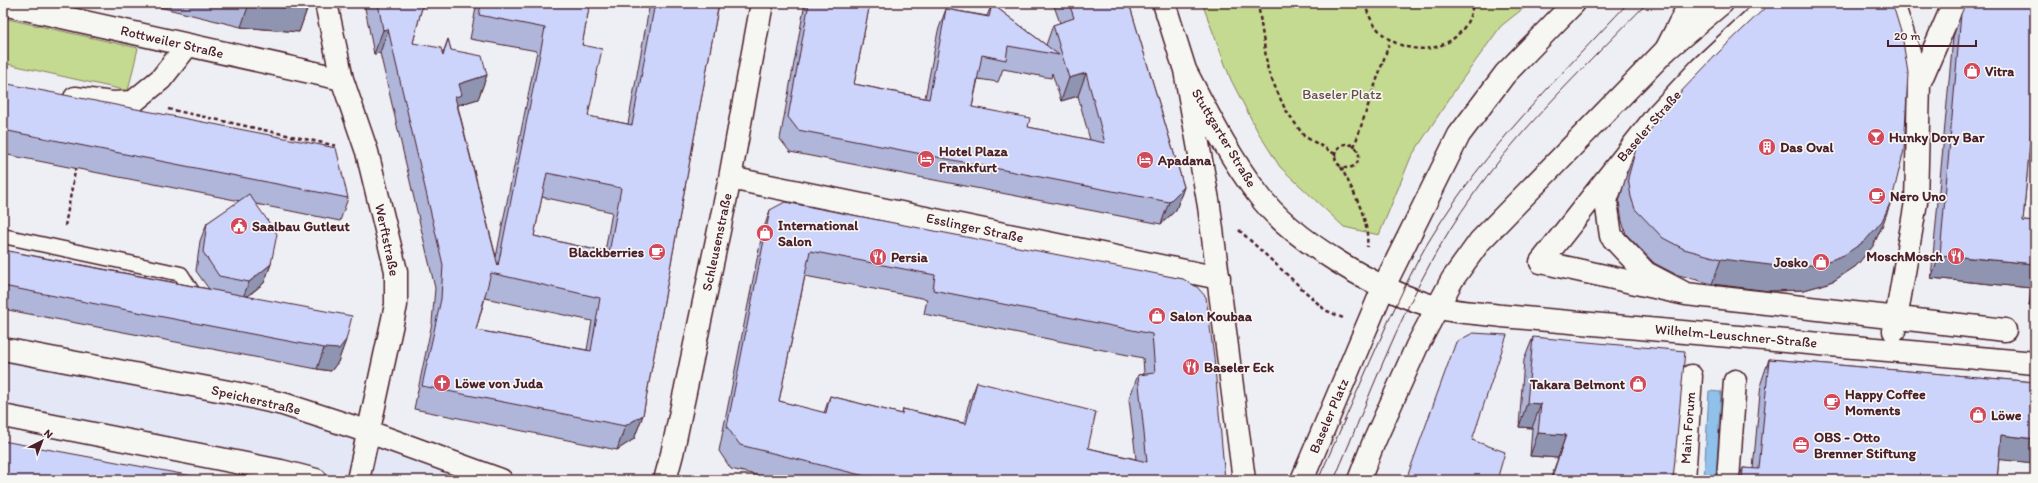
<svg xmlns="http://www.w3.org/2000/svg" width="2038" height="483" font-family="Itim,sans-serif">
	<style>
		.built { fill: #e4e7f6 }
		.green { fill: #c4da90; stroke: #877c5e }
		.water { fill: #8fc1eb; stroke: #73809e }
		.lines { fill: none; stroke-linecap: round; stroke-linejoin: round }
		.service-casing { stroke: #4a1f2b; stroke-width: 17 }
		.pedestrian-casing { stroke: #4a1f2b; stroke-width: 25 }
		.minor-casing { stroke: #4a1f2b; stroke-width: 25 }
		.secondary-casing { stroke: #4a1f2b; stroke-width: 25 }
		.primary-casing { stroke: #4a1f2b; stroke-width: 25 }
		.path { stroke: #4a1f2b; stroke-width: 2.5; stroke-dasharray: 4 3; stroke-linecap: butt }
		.service { stroke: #f6f6f2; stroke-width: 14 }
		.pedestrian { stroke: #f6f6f2; stroke-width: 22 }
		.minor { stroke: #f6f6f2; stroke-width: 22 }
		.secondary { stroke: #f6f6f2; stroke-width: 22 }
		.primary { stroke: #f6f6f2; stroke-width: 22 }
		.tram { stroke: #4a1f2b; stroke-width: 1 }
		.wall { fill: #afb6d9; stroke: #4a1f2b; fill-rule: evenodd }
		.shaded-wall { fill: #8f94b0; stroke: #4a1f2b }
		.building { fill: #ccd4fc; stroke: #4a1f2b; fill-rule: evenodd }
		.labels { text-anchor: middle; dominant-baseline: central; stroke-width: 3.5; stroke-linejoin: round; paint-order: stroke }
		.street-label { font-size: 14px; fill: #4a1f2b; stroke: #f6f6f2 }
		.poi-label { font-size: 14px; font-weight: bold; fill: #4a1f2b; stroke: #f6f6f2; text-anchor: start }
		.park-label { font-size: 14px; fill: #684e44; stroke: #f6f6f2 }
	</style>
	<rect width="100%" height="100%" fill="#eeeff4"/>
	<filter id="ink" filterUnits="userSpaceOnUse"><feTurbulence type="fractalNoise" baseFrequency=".025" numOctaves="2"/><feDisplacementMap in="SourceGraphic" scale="8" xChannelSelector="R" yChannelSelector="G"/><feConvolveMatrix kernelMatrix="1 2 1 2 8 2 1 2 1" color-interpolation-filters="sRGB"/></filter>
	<g filter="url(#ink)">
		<path class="built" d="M3,349L234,393L501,480H316L3,416Z"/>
		<path class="green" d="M1202,3H1530L1501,26L1459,84L1411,157L1379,235L1344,227L1280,167L1258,132L1231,80Z
			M3,18L138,48L128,91L3,63Z"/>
		<path class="water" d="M1709,391L1721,392L1716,479L1704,478Z"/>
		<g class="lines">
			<defs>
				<path id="service" d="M3,236L181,274L198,301"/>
				<path id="pedestrian" d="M1893,3L1919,84L1916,202L1894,331
					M1919,84L1954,3H1951
					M1615,175L1606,201L1611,236L1646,273L1686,294L2005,330
					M1686,294L1541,262L1657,115L1701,68L1771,3
					M1684,480L1691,376
					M1728,480L1735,381"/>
				<path id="minor" d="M326,3L342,79L367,152L396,271V305L358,480
					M3,4L342,79
					M75,98L112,103L133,102L161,79L187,46
					M730,178L1219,278
					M3,349L234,393L283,404L369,432L501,480
					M3,416L281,471L316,480
					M665,480L672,454L730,178L762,3"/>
				<path id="secondary" d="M1164,3L1185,70L1209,206L1244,480
					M1666,50L1690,3
					M1185,70C1207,112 1228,155 1257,193C1292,241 1379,291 1436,307C1457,313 1481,313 1502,316L2035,363"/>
				<path id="primary" d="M1302,480L1384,286L1459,135L1505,74L1574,3
					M1359,480L1373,444L1417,346L1452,280L1480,241L1666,50L1722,3"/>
			</defs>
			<use href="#service" class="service-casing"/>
			<use href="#pedestrian" class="pedestrian-casing"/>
			<use href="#minor" class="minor-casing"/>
			<use href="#secondary" class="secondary-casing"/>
			<use href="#primary" class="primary-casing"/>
			<path class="path" d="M1258,3L1268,71L1285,109L1304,136L1335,154
				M1365,3C1378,63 1465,65 1473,3
				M168,109L337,146
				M1335 156a12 12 0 1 1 24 0a12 12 0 1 1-24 0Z
				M1354,147L1390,41
				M1341,167C1353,192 1370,219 1367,247
				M65,226L76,166
				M1239,230L1325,310L1343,318"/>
			<use href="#service" class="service"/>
			<use href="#pedestrian" class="pedestrian"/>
			<use href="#minor" class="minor"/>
			<use href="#secondary" class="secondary"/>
			<use href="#primary" class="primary"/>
			<path class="tram" d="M1318,480C1342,427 1364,375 1388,322C1402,293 1415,263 1432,236C1485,149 1559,77 1628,3
				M1334,480C1375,384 1411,281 1473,195C1523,125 1587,65 1647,3"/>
		</g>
		<path class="wall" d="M143,3H308L307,9L299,32L241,27Z
			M364,3H423L413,43L443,53L448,39L451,50L487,75L478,99L458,105V107L496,257L537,51L470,39L477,3H590L582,45L588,116L628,124L650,3H719L643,415L634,439L617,450L414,409L432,323L435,288L380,53L374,54ZM542,197L612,212L605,252L534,236ZM485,298L592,321L587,350L476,330Z
			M805,3H870L854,84L925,98L938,31L946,9L987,16L992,4L1046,45L1053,25L1060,23L1053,3H1129L1184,187L1176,210L1161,224L790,152L780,139ZM1003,69L1051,78L1052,73L1061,101L1078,96L1090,140L1028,127L972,107L978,79L998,82Z
			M2035,3V108L2033,107L2023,221L2035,222V316L2033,315L2034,307L2029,306L2031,288L1931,278L1953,37L1961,14Z
			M3,83L348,198L340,221L256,204L271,264L264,283L247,297L346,340L338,362L331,371L317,369L3,309V250L209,289L196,271L200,241L207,223L240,201L3,154Z
			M1636,148L1883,224L1873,246L1856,266L1835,280L1822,285L1804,290L1769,291L1712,284L1675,274L1654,263L1626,234L1622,221L1619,202L1627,173Z
			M770,210L1183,279L1225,480H777L731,469L719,451L762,234ZM805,276L927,299L924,314L1143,358L1144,374L1138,375L1129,399L1136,459L1088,448L977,382L968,406L964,423L903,409L902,414L830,396L824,413L779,401Z
			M1533,337L1673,480H1550L1558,458L1530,456L1532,428L1519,427L1524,360Z
			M1769,359L2035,382V463L1999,459L1997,480H1738L1743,468L1753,469L1761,383Z"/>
		<path class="shaded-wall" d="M249,4L307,9L299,32L241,27Z
			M388,29L380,53L374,54L383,30Z
			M1086,73L1078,96L1061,101L1069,78Z
			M487,75L478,99L458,105L453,119L447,120L459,84Z
			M2035,84V108L2027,107Z
			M1184,187L1176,210L1161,224L1169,202Z
			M1892,199L1883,224L1873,246L1856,266L1835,280L1822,285L1804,290L1769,291L1712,284L1721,259Z
			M1940,255L2035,264V276L2031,288L1931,278Z
			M271,264L264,283L242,300L249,282Z
			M2035,290V304L2034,307L2029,306Z
			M346,340L338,362L331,371L317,369L324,348Z
			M1527,403L1541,404L1532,428L1519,427Z
			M643,415L634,439L617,450L625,426Z
			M1538,433L1566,435L1558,458L1530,456Z
			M2001,435L2035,439V463L1993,459Z"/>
		<path class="building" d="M246,3H308L307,9L249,4Z
			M378,3H423L413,43L441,48L443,56L448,39L451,50L482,56L487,75L459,84L462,95L455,97L498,266L545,28L479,15L481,3H590L582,45L602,49L588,116L632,125L655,3H719L643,415L625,426L422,386L441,299L443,265L388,29L383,30ZM547,173L621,188L609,253L534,236ZM491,273L600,298L591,351L476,330Z
			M809,3H870L854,84L929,99L946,9L989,17L992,4L1059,55L1008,46L1006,60L982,55L972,107L1030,118L1028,127L1105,143L1086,73L1069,78L1053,25L1074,18L1069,3H1129L1184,187L1169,202L798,130L788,117Z
			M1770,3H1891L1895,12L1902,35L1908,73L1904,150L1892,199L1882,221L1865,241L1844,255L1831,260L1813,265L1778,266L1721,259L1684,249L1663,238L1635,209L1631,197L1628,178L1636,148L1675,98L1719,52Z
			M1966,3H2035V85L2023,221L2035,222V264L1940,255L1961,14Z
			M3,83L336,148L348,198L3,130Z
			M249,194L277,234L271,264L249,282L219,276L203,252L207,223Z
			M785,202L1183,279L1197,287L1206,297L1214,357L1225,480H881L740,445L727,427L770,210ZM810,251L935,275L933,290L1152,334L1155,373L1138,375L1147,462L1088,448L1096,412L977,382L966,424L903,409L902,414L830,396L826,413L779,401Z
			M3,250L64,262L352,316L346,340L339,349L324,348L3,286Z
			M1473,333L1507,335L1472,440L1505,452L1497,480H1406L1456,342Z
			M1533,337L1685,351L1673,480H1551L1566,435L1538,433L1541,404L1527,403Z
			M1769,359L2035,382V439L2001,435L1997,480H1742L1743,468L1759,469Z
			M3,441L214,480H3Z"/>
	</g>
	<defs>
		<symbol id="shop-disc" viewBox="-11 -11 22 22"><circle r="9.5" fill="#d1495b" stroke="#f6f6f2"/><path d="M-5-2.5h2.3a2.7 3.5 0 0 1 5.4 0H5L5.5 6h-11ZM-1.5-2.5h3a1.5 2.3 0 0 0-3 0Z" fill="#fff"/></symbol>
		<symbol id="bar-disc" viewBox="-11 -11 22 22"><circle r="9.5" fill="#d1495b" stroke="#f6f6f2"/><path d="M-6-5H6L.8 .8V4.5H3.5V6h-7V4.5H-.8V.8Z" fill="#fff"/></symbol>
		<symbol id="building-disc" viewBox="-11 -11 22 22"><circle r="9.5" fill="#d1495b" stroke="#f6f6f2"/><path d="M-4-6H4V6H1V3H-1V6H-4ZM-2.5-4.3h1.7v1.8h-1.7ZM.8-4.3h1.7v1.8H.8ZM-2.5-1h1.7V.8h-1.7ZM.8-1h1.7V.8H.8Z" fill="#fff"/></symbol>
		<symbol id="hotel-disc" viewBox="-11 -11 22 22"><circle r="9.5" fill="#d1495b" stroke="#f6f6f2"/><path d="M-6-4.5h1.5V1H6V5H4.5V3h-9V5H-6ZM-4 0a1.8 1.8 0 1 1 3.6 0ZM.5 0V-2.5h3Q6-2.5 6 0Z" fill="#fff"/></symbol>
		<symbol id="cafe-disc" viewBox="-11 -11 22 22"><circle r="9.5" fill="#d1495b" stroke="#f6f6f2"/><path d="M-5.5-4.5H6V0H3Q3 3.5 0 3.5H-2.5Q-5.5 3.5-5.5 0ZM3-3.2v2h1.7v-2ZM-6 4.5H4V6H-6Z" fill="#fff"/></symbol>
		<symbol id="civic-disc" viewBox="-11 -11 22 22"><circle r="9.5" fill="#d1495b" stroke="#f6f6f2"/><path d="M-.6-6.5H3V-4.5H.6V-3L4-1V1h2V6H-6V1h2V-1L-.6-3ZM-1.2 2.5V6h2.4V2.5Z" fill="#fff"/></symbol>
		<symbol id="restaurant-disc" viewBox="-11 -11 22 22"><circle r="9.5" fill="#d1495b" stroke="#f6f6f2"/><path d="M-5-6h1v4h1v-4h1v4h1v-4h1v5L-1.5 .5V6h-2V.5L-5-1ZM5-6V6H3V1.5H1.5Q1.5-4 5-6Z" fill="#fff"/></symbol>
		<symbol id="church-disc" viewBox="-11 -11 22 22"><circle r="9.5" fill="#d1495b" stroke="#f6f6f2"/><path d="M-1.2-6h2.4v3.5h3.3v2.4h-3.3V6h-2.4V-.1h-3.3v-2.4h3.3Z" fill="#fff"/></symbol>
		<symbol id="office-disc" viewBox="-11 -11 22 22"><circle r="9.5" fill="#d1495b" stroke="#f6f6f2"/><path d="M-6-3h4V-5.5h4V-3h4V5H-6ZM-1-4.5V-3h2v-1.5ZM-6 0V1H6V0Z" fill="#fff"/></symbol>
	</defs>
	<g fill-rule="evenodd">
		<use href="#shop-disc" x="1962" y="61" width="20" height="20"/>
		<use href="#bar-disc" x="1866" y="127" width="20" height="20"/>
		<use href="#building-disc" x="1757" y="137" width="20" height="20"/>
		<use href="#hotel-disc" x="916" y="149" width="20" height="20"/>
		<use href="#hotel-disc" x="1135" y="150" width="20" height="20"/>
		<use href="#cafe-disc" x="1867" y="186" width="20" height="20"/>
		<use href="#civic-disc" x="229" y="216" width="20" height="20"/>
		<use href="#shop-disc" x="755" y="223" width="20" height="20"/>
		<use href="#cafe-disc" x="647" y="242" width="20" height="20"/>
		<use href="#restaurant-disc" x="1946" y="246" width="20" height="20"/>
		<use href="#restaurant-disc" x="868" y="247" width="20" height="20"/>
		<use href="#shop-disc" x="1811" y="252" width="20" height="20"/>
		<use href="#shop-disc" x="1147" y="306" width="20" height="20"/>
		<use href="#restaurant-disc" x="1181" y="357" width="20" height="20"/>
		<use href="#church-disc" x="432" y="373" width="20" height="20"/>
		<use href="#shop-disc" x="1628" y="374" width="20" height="20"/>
		<use href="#cafe-disc" x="1822" y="392" width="20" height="20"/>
		<use href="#shop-disc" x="1968" y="405" width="20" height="20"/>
		<use href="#office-disc" x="1791" y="435" width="20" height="20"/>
	</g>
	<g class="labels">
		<g class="street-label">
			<text transform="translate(172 42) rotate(13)">Rottweiler Straße</text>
			<text transform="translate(1649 126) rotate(-49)">Baseler Straße</text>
			<text transform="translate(1224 138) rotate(59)">Stuttgarter Straße</text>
			<text transform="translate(975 228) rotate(12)">Esslinger Straße</text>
			<text transform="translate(387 240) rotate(78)">Werftstraße</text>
			<text transform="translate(717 242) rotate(-78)">Schleusenstraße</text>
			<text transform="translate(1736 336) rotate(5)">Wilhelm-Leuschner-Straße</text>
			<text transform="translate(256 400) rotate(13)">Speicherstraße</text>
			<text transform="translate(1329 416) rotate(-67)">Baseler Platz</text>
			<text transform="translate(1688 428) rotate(-86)">Main Forum</text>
		</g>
		<g class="poi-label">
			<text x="1985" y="71">Vitra</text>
			<text x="1889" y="137">Hunky Dory Bar</text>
			<text x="1780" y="147">Das Oval</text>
			<text x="939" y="151">Hotel Plaza<tspan x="939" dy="16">Frankfurt</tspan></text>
			<text x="1158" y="160">Apadana</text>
			<text x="1890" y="196">Nero Uno</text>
			<text x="778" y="225">International<tspan x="778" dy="16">Salon</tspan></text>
			<text x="252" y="226">Saalbau Gutleut</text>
			<text x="644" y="252" text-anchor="end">Blackberries</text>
			<text x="1943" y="256" text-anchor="end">MoschMosch</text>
			<text x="891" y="257">Persia</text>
			<text x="1808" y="262" text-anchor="end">Josko</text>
			<text x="1170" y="316">Salon Koubaa</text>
			<text x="1204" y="367">Baseler Eck</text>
			<text x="455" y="383">Löwe von Juda</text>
			<text x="1625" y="384" text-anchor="end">Takara Belmont</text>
			<text x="1845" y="394">Happy Coffee<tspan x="1845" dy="16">Moments</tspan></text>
			<text x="1991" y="415">Löwe</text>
			<text x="1814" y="437">OBS - Otto<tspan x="1814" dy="16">Brenner Stiftung</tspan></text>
		</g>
		<g class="park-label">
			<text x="1342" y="94">Baseler Platz</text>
		</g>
	</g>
	<rect width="2038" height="483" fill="none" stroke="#f6f6f2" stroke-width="16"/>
	<rect x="8" y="8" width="2022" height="467" fill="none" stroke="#4a1f2b" stroke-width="1.5" filter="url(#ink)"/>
	<g transform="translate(42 441) rotate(42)" stroke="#f6f6f2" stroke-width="3" paint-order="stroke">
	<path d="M0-3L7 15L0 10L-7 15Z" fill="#4a1f2b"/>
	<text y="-6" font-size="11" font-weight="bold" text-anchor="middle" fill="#4a1f2b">N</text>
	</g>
	<path d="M1888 40v6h88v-6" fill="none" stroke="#4a1f2b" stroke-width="2"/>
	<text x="1894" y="40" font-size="12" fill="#4a1f2b" stroke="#f6f6f2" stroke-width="3" paint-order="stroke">20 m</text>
</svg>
